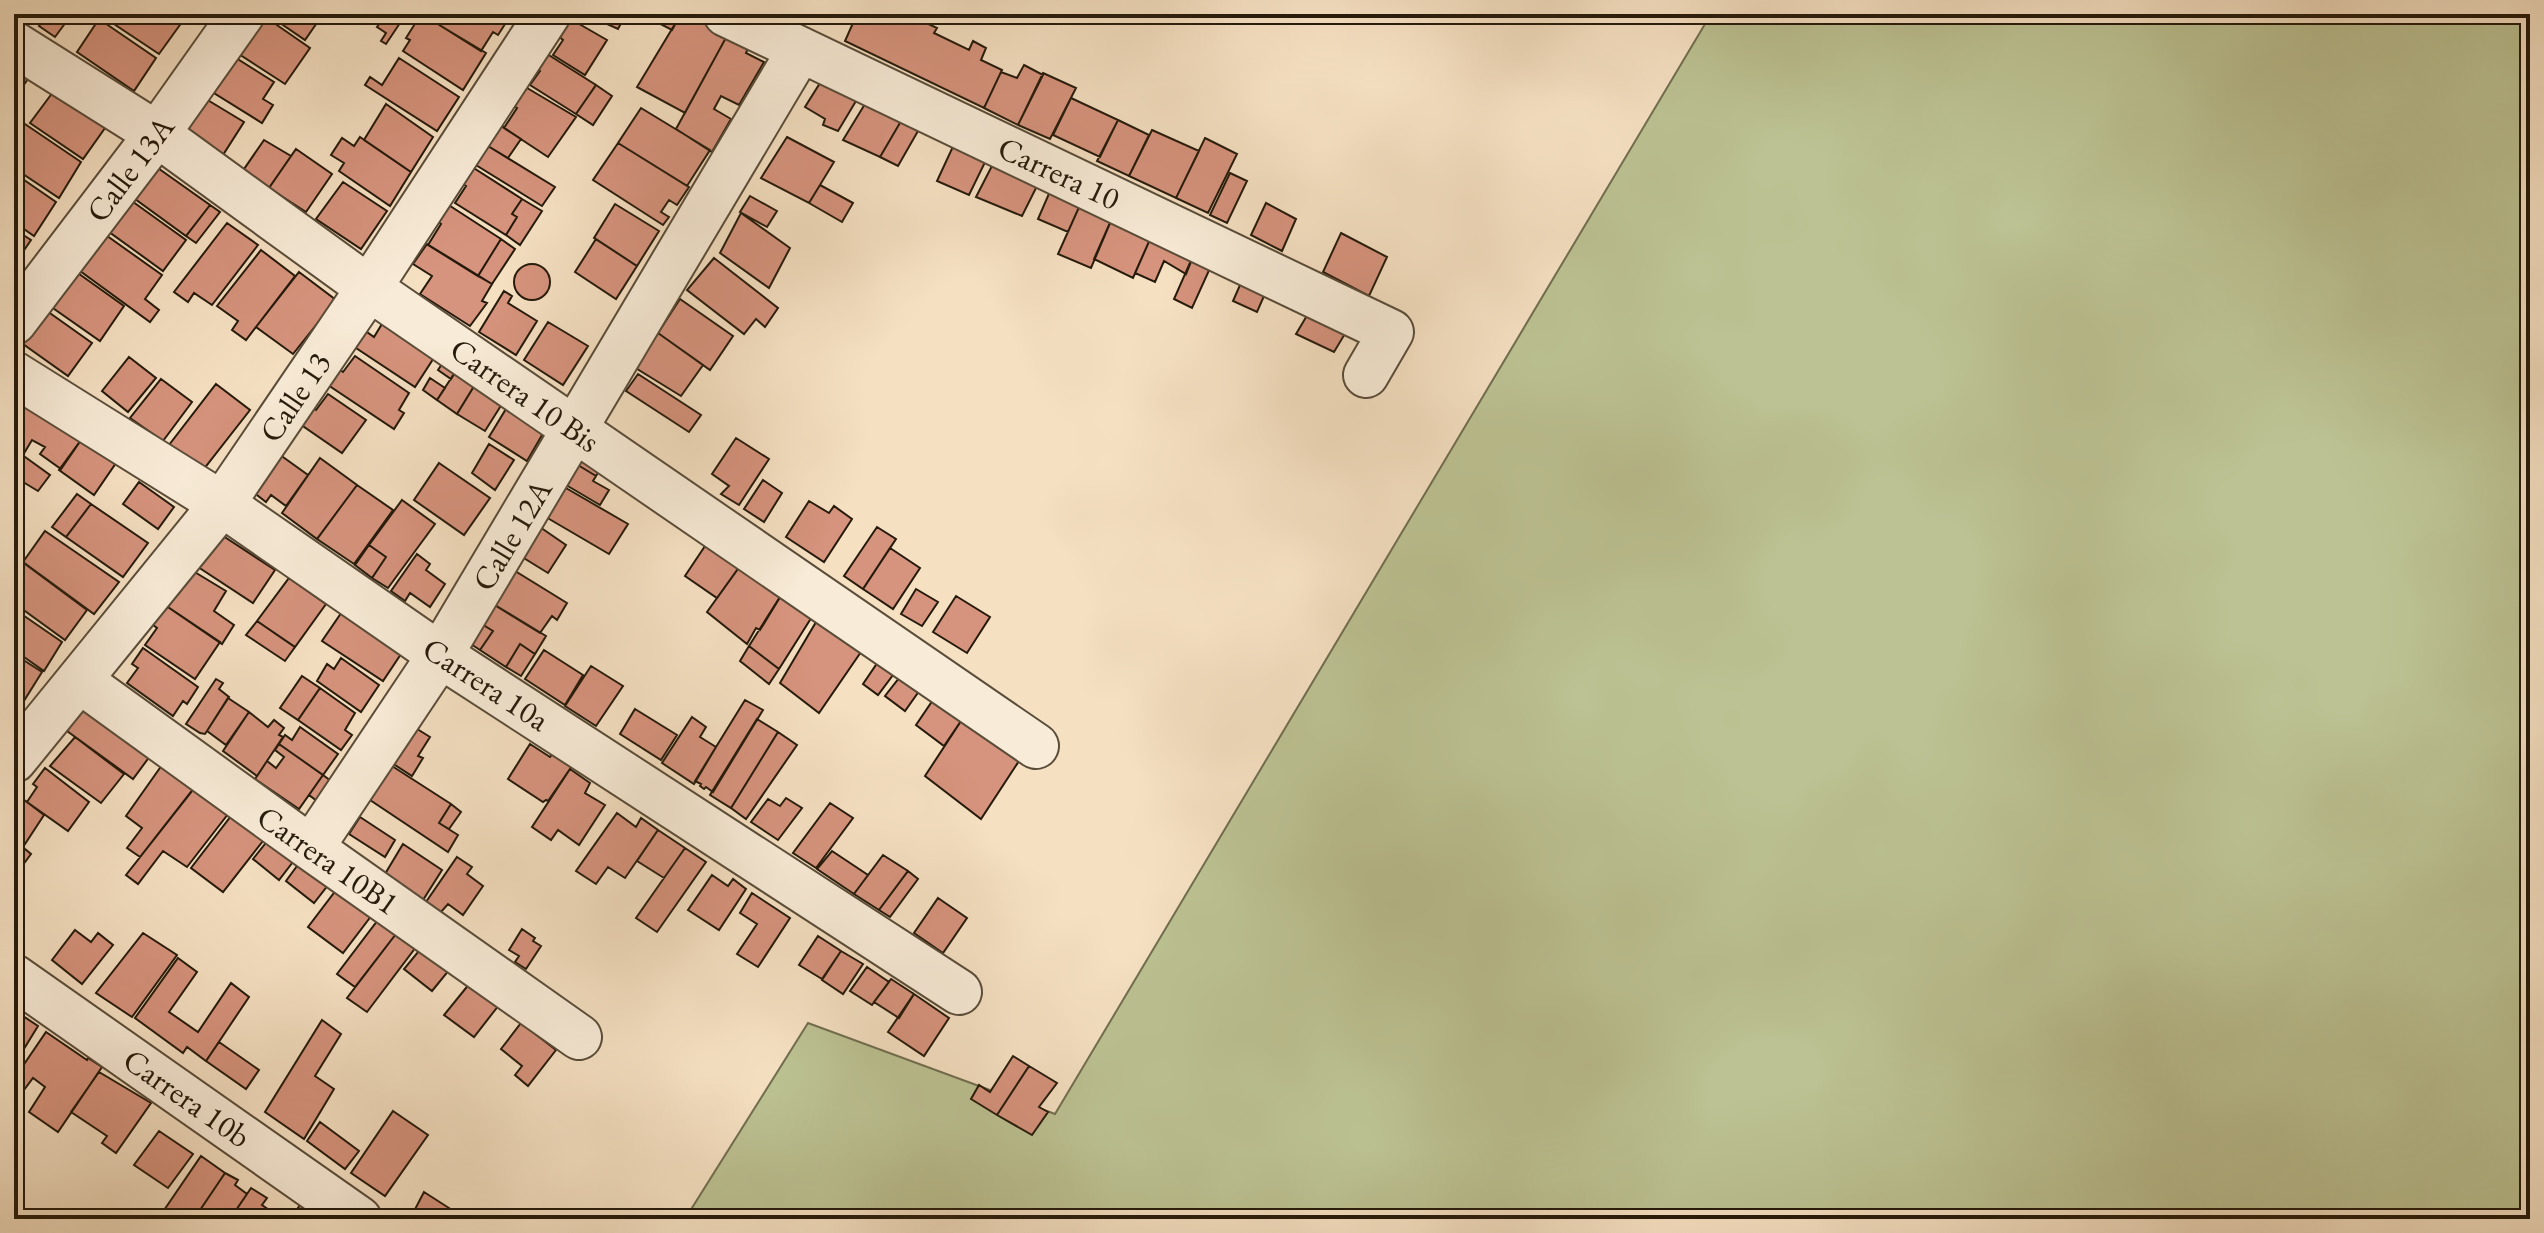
<svg xmlns="http://www.w3.org/2000/svg" width="2544" height="1233" font-family="'EB Garamond',serif">
	<style>
		.green { fill: #bcc293; stroke: #706e4f; stroke-width: 2 }
		.building { fill: #d6937d; stroke: #251a0b; stroke-width: 2 }
		.lines { fill: none; stroke-linecap: round; stroke-linejoin: round }
		.minor-casing { stroke: #594c39; stroke-width: 48 }
		.minor { stroke: #f8ebd7; stroke-width: 44 }
		.labels { text-anchor: middle; dominant-baseline: central; stroke-width: 7; stroke-linejoin: round; paint-order: stroke }
		.street-label { font-size: 32px; fill: #251a0b; stroke: #f8ebd7 }
	</style>
	<rect width="100%" height="100%" fill="#f5e0c2"/>
	<filter id="stains"><feTurbulence type="fractalNoise" baseFrequency=".0025" numOctaves="4"/><feColorMatrix values="0 0 0 0 .2 0 0 0 0 .09 0 0 0 0 .02 0 0 0 .5 -.17"/></filter>
	<radialGradient id="worn" r=".72"><stop offset=".6" stop-color="#630" stop-opacity="0"/><stop offset="1" stop-color="#630" stop-opacity=".3"/></radialGradient>
	<path class="green" d="M1711,14H2530V1219H685L808,1023L1055,1114Z"/>
	<path class="building" d="M48,14H72L55,37L39,26Z
		M104,14H170L182,22L159,54L102,16Z
		M261,14L310,48L285,84L228,47Z
		M267,14H323L305,40Z
		M387,14H406L386,44L381,41L386,33L377,27Z
		M421,14L486,53L463,90L403,51L410,40L406,38Z
		M422,14H503L509,18L498,35L493,32L481,51Z
		M585,14H626L618,29Z
		M641,14H681L672,30Z
		M681,14H689L728,34L685,113L637,87Z
		M857,14H907L937,28L934,33L969,50L973,41L986,48L981,60L1002,70L984,108L845,41Z
		M567,17L607,40L585,75L553,55L563,40L556,34Z
		M99,19L156,58L134,91L77,52Z
		M728,34L749,46L746,53L764,62L739,105L721,96L714,109L731,119L712,152L676,129Z
		M225,51L274,82L263,99L273,105L262,123L201,85Z
		M544,52L596,85L576,114L530,85L540,71L535,67Z
		M399,58L459,97L437,131L365,85L370,77L382,85Z
		M14,65L30,76L14,99Z
		M1024,65L1043,75L1018,125L984,108L1001,72L1017,78Z
		M1043,73L1076,88L1050,139L1018,125Z
		M825,75L862,91L838,131L823,125L825,119L805,107Z
		M522,85L576,117L548,157L504,128L517,108L510,104Z
		M596,85L612,96L593,125L576,114Z
		M53,92L105,128L83,159L30,123Z
		M196,93L244,122L221,158L172,127Z
		M1071,98L1118,120L1100,157L1053,135Z
		M868,99L904,116L880,157L843,140Z
		M386,104L433,137L411,172L364,140Z
		M641,108L710,150L687,186L618,143Z
		M904,116L922,124L898,166L880,157Z
		M19,120L81,162L59,198L14,168V128Z
		M1118,120L1149,135L1129,176L1097,161Z
		M497,123L521,139L508,158L483,143Z
		M1152,130L1199,151L1176,198L1129,176Z
		M360,137L411,172L390,206L339,171L344,163L331,155L342,138L354,146Z
		M787,137L834,162L809,203L761,178Z
		M1205,138L1237,154L1208,213L1176,198Z
		M264,140L291,156L269,188L242,172Z
		M956,140L989,154L969,195L937,181Z
		M483,143L555,187L542,206L471,162Z
		M618,143L689,187L677,205L669,200L661,212L669,217L663,225L593,180Z
		M296,149L332,174L306,212L269,188Z
		M996,158L1042,176L1022,216L976,197Z
		M469,165L522,199L512,214L517,217L506,235L455,203L466,186L458,181Z
		M155,166L210,205L186,236L131,196Z
		M14,173L56,202L34,236L14,222Z
		M1230,173L1247,181L1227,223L1210,215Z
		M343,182L387,211L361,249L316,219Z
		M1054,182L1084,196L1068,232L1038,219Z
		M820,185L853,203L842,222L809,203Z
		M750,196L777,211L767,227L740,212Z
		M1084,196L1116,209L1091,268L1058,254Z
		M129,199L186,240L163,271L105,229Z
		M522,199L542,211L520,245L506,235L517,217L512,214Z
		M444,202L501,239L478,276L428,245L441,224L433,218Z
		M1266,203L1296,219L1282,251L1251,235Z
		M615,204L659,231L637,266L594,238Z
		M210,205L220,212L196,243L186,236Z
		M1116,209L1155,228L1133,278L1094,259Z
		M741,213L790,248L769,288L720,253Z
		M227,223L258,245L212,305L194,293L188,302L174,292Z
		M1155,228L1197,247L1186,274L1164,261L1155,282L1135,273Z
		M14,229L31,240L14,265Z
		M103,233L162,275L145,299L159,310L150,322L76,268Z
		M1341,233L1387,257L1369,296L1323,272Z
		M501,239L515,249L492,284L478,276Z
		M596,239L637,266L616,299L575,272Z
		M427,244L492,284L482,301L487,303L470,326L420,294L432,276L413,264Z
		M1197,247L1216,255L1192,308L1174,299Z
		M261,250L295,276L246,340L232,330L238,321L217,306Z
		M714,258L778,308L765,327L756,319L744,334L687,290Z
		M514 282a18 18 0 1 1 36 0a18 18 0 1 1-36 0Z
		M1247,269L1271,280L1257,312L1233,301Z
		M75,271L124,306L100,341L50,306Z
		M299,272L336,300L293,354L256,327Z
		M504,291L512,296L508,303L537,321L516,355L479,332Z
		M680,299L733,336L710,370L658,333Z
		M1315,302L1352,322L1334,352L1296,334Z
		M47,311L92,343L68,376L23,344Z
		M385,319L437,353L415,387L353,346L364,330L374,337Z
		M548,322L588,346L563,385L524,360Z
		M658,333L703,365L681,396L634,367Z
		M355,356L409,393L399,410L404,413L394,429L325,383L337,368L343,372Z
		M129,357L156,378L128,412L102,391Z
		M446,358L459,366L451,379L438,370Z
		M459,366L479,378L457,414L437,400Z
		M638,374L701,415L689,432L626,391Z
		M430,378L445,388L437,400L423,390Z
		M479,378L507,396L485,431L457,414Z
		M161,379L192,402L163,441L130,418Z
		M216,384L250,410L203,470L169,445Z
		M328,394L366,420L342,453L297,422L309,406L316,410Z
		M14,398L81,440L61,469L40,454L45,447L32,440L23,455L14,449Z
		M512,399L549,423L527,461L489,437Z
		M736,438L769,459L739,505L721,494L729,486L712,474Z
		M81,440L116,463L94,495L59,470Z
		M489,444L514,460L495,490L472,473Z
		M14,449L50,475L38,491L23,482L14,495Z
		M276,452L308,475L286,506L271,495L266,502L249,489Z
		M580,452L603,465L596,476L573,462Z
		M320,458L357,485L317,539L282,513Z
		M573,462L596,476L593,481L609,490L600,505L561,482Z
		M439,463L490,498L464,535L414,500Z
		M763,480L782,493L764,522L744,509Z
		M139,482L174,507L158,529L123,504Z
		M559,484L628,524L609,554L539,513Z
		M357,485L393,510L354,564L317,539Z
		M77,494L91,504L66,537L52,527Z
		M402,500L435,524L388,588L372,578L386,557L369,545Z
		M809,501L829,513L834,506L852,519L824,562L786,537Z
		M91,504L148,543L123,577L66,537Z
		M534,523L566,545L548,573L514,552Z
		M877,527L896,539L863,589L844,576Z
		M45,531L119,582L94,614L23,562Z
		M217,532L275,570L253,603L195,565Z
		M711,537L748,555L717,598L685,576Z
		M369,545L386,557L372,578L355,565Z
		M890,548L920,568L893,609L863,589Z
		M417,554L430,564L426,570L445,584L430,607L410,593L405,601L391,591Z
		M17,558L87,610L65,640L14,603V563Z
		M745,559L785,589L760,630L756,628L747,644L707,612Z
		M507,566L567,603L557,620L552,616L540,633L485,599Z
		M193,571L226,591L214,611L234,625L222,644L162,603L172,588L179,593Z
		M289,578L326,604L295,647L257,621Z
		M785,589L815,612L779,669L749,646Z
		M916,589L938,602L922,626L901,614Z
		M956,596L990,617L967,653L933,632Z
		M485,599L546,636L535,654L520,644L506,667L480,650L493,631L472,618Z
		M162,603L220,642L195,679L145,645L157,628L149,622Z
		M346,606L405,648L383,681L322,641Z
		M17,611L62,642L44,671L14,650V616Z
		M819,617L863,649L819,713L780,683Z
		M472,618L493,631L480,650L460,637Z
		M257,621L295,647L285,661L246,635Z
		M520,644L535,654L521,676L506,667Z
		M749,646L779,669L769,684L740,661Z
		M143,648L198,687L187,704L183,701L173,716L127,683L138,668L132,664Z
		M544,650L583,675L565,705L525,679Z
		M14,654L42,672L22,704L14,698Z
		M341,658L379,685L361,712L317,681L327,664L334,669Z
		M880,659L896,671L878,695L863,684Z
		M591,666L623,686L596,726L565,706Z
		M903,673L922,687L905,711L885,696Z
		M302,676L320,688L298,720L280,708Z
		M216,679L223,683L219,689L229,697L205,734L200,733L186,724Z
		M320,688L355,713L345,730L352,735L341,750L298,720Z
		M935,697L963,718L944,746L916,725Z
		M91,698L156,748L133,779L67,731Z
		M228,698L249,712L226,745L207,731Z
		M745,700L763,710L713,792L706,787L704,789L700,786L701,784L695,781Z
		M635,709L677,735L661,760L620,734Z
		M249,712L268,727L274,720L284,728L279,735L283,737L257,776L223,751Z
		M692,717L706,727L700,737L716,747L694,784L662,763Z
		M963,718L1019,761L981,819L925,776Z
		M757,719L778,732L731,808L710,795Z
		M300,727L338,754L323,775L279,744L285,735L292,740Z
		M414,727L430,737L418,756L423,758L412,776L392,763Z
		M778,732L797,745L746,819L731,808Z
		M75,737L124,774L101,803L50,766Z
		M279,744L323,775L299,809L255,779L267,761L276,768L284,757L275,750Z
		M530,744L550,757L555,751L574,763L548,801L546,800L543,802L508,779Z
		M162,765L197,784L140,857L127,848L142,828L126,816Z
		M392,766L451,804L439,823L458,835L448,852L370,800Z
		M45,768L89,802L68,831L27,802L37,787L33,784Z
		M570,769L590,783L585,793L605,805L579,845L558,830L551,840L532,827Z
		M323,775L331,781L317,801L309,795Z
		M200,781L235,805L187,867L163,851L138,884L126,875Z
		M19,796L44,815L25,844L14,836V804Z
		M786,798L802,808L778,840L751,822L768,799L780,806Z
		M830,803L853,818L816,868L793,853Z
		M451,804L461,812L449,829L439,823Z
		M238,807L270,832L223,892L191,868Z
		M617,813L636,827L641,818L658,830L625,878L608,867L596,884L576,871Z
		M360,817L395,840L385,857L349,834Z
		M658,830L685,848L664,878L637,861Z
		M273,834L299,854L279,880L253,859Z
		M14,840L31,854L14,877Z
		M403,844L442,870L423,900L385,874Z
		M685,848L706,862L657,932L636,918Z
		M832,851L868,875L854,894L817,869Z
		M883,855L908,871L879,910L854,894Z
		M457,857L472,867L467,874L483,886L463,915L448,904L441,912L426,902Z
		M303,858L332,880L314,903L286,881Z
		M908,871L918,879L890,917L879,910Z
		M712,875L728,886L733,879L746,889L719,930L688,910Z
		M340,885L375,911L343,953L308,927Z
		M752,893L790,918L758,967L737,954L757,924L740,913Z
		M938,898L967,918L943,953L914,933Z
		M381,916L399,930L355,987L337,974Z
		M522,929L535,938L533,941L541,946L526,969L515,962L519,956L509,950Z
		M75,930L91,942L98,933L113,945L82,984L52,960Z
		M399,930L419,943L367,1012L347,998Z
		M143,933L177,955L132,1017L96,993Z
		M818,936L841,951L822,979L799,965Z
		M423,946L450,969L432,991L404,969Z
		M841,951L863,964L843,994L822,980Z
		M178,958L197,972L169,1012L198,1032L231,983L249,997L206,1061L187,1047L183,1053L135,1018Z
		M867,967L889,982L872,1005L850,991Z
		M891,979L914,994L899,1018L874,1002Z
		M470,983L499,1005L474,1037L444,1015Z
		M914,994L949,1018L924,1056L888,1032Z
		M14,1010L38,1026L14,1065Z
		M322,1020L341,1034L315,1076L334,1089L304,1139L265,1112Z
		M521,1023L556,1050L528,1086L515,1075L522,1066L501,1049Z
		M46,1032L87,1060L88,1058L102,1067L58,1132L29,1112L45,1087L33,1078L24,1090L14,1083V1079Z
		M219,1042L259,1070L246,1089L206,1061Z
		M1013,1056L1029,1066L997,1115L971,1099L979,1085L990,1092Z
		M1029,1066L1057,1083L1039,1107L1048,1112L1032,1135L997,1115Z
		M99,1072L151,1103L116,1153L102,1143L107,1136L71,1112Z
		M393,1111L428,1135L385,1196L351,1173Z
		M320,1122L359,1151L345,1169L307,1141Z
		M159,1131L193,1154L168,1188L134,1165Z
		M201,1156L225,1173L194,1219H158Z
		M225,1173L238,1180L235,1185L247,1194L230,1219H194Z
		M251,1188L267,1198L262,1205L282,1219H230Z
		M424,1192L463,1217L462,1219H419L412,1215Z
		M303,1201L323,1219H290Z"/>
	<g class="lines">
		<defs>
			<path id="minor" d="M726,14L1391,332L1366,375
				M14,44L157,134L369,288L1036,746
				M14,322L157,134L242,14
				M14,374L222,504L440,655L959,992
				M79,680L311,848L579,1037
				M14,760L222,504L369,288L548,14
				M311,848L440,655L800,50
				M14,977L359,1219"/>
		</defs>
		<use href="#minor" class="minor-casing"/>
		<use href="#minor" class="minor"/>
	</g>
	<g class="labels">
		<g class="street-label">
			<text transform="translate(130 169) rotate(-53)">Calle 13A</text>
			<text transform="translate(1059 173) rotate(25)">Carrera 10</text>
			<text transform="translate(525 395) rotate(35)">Carrera 10 Bis</text>
			<text transform="translate(295 397) rotate(-56)">Calle 13</text>
			<text transform="translate(512 535) rotate(-59)">Calle 12A</text>
			<text transform="translate(486 684) rotate(33)">Carrera 10a</text>
			<text transform="translate(328 860) rotate(35)">Carrera 10B1</text>
			<text transform="translate(187 1098) rotate(35)">Carrera 10b</text>
		</g>
	</g>
	<rect width="2544" height="1233" fill="none" stroke="#f5e0c2" stroke-width="48"/>
	<rect x="16" y="16" width="2512" height="1201" fill="none" stroke="#251a0b" stroke-width="4"/>
	<rect x="24" y="24" width="2496" height="1185" fill="none" stroke="#251a0b" stroke-width="2"/>
	<rect width="100%" height="100%" filter="url(#stains)"/>
	<rect width="100%" height="100%" fill="url(#worn)"/>
</svg>
